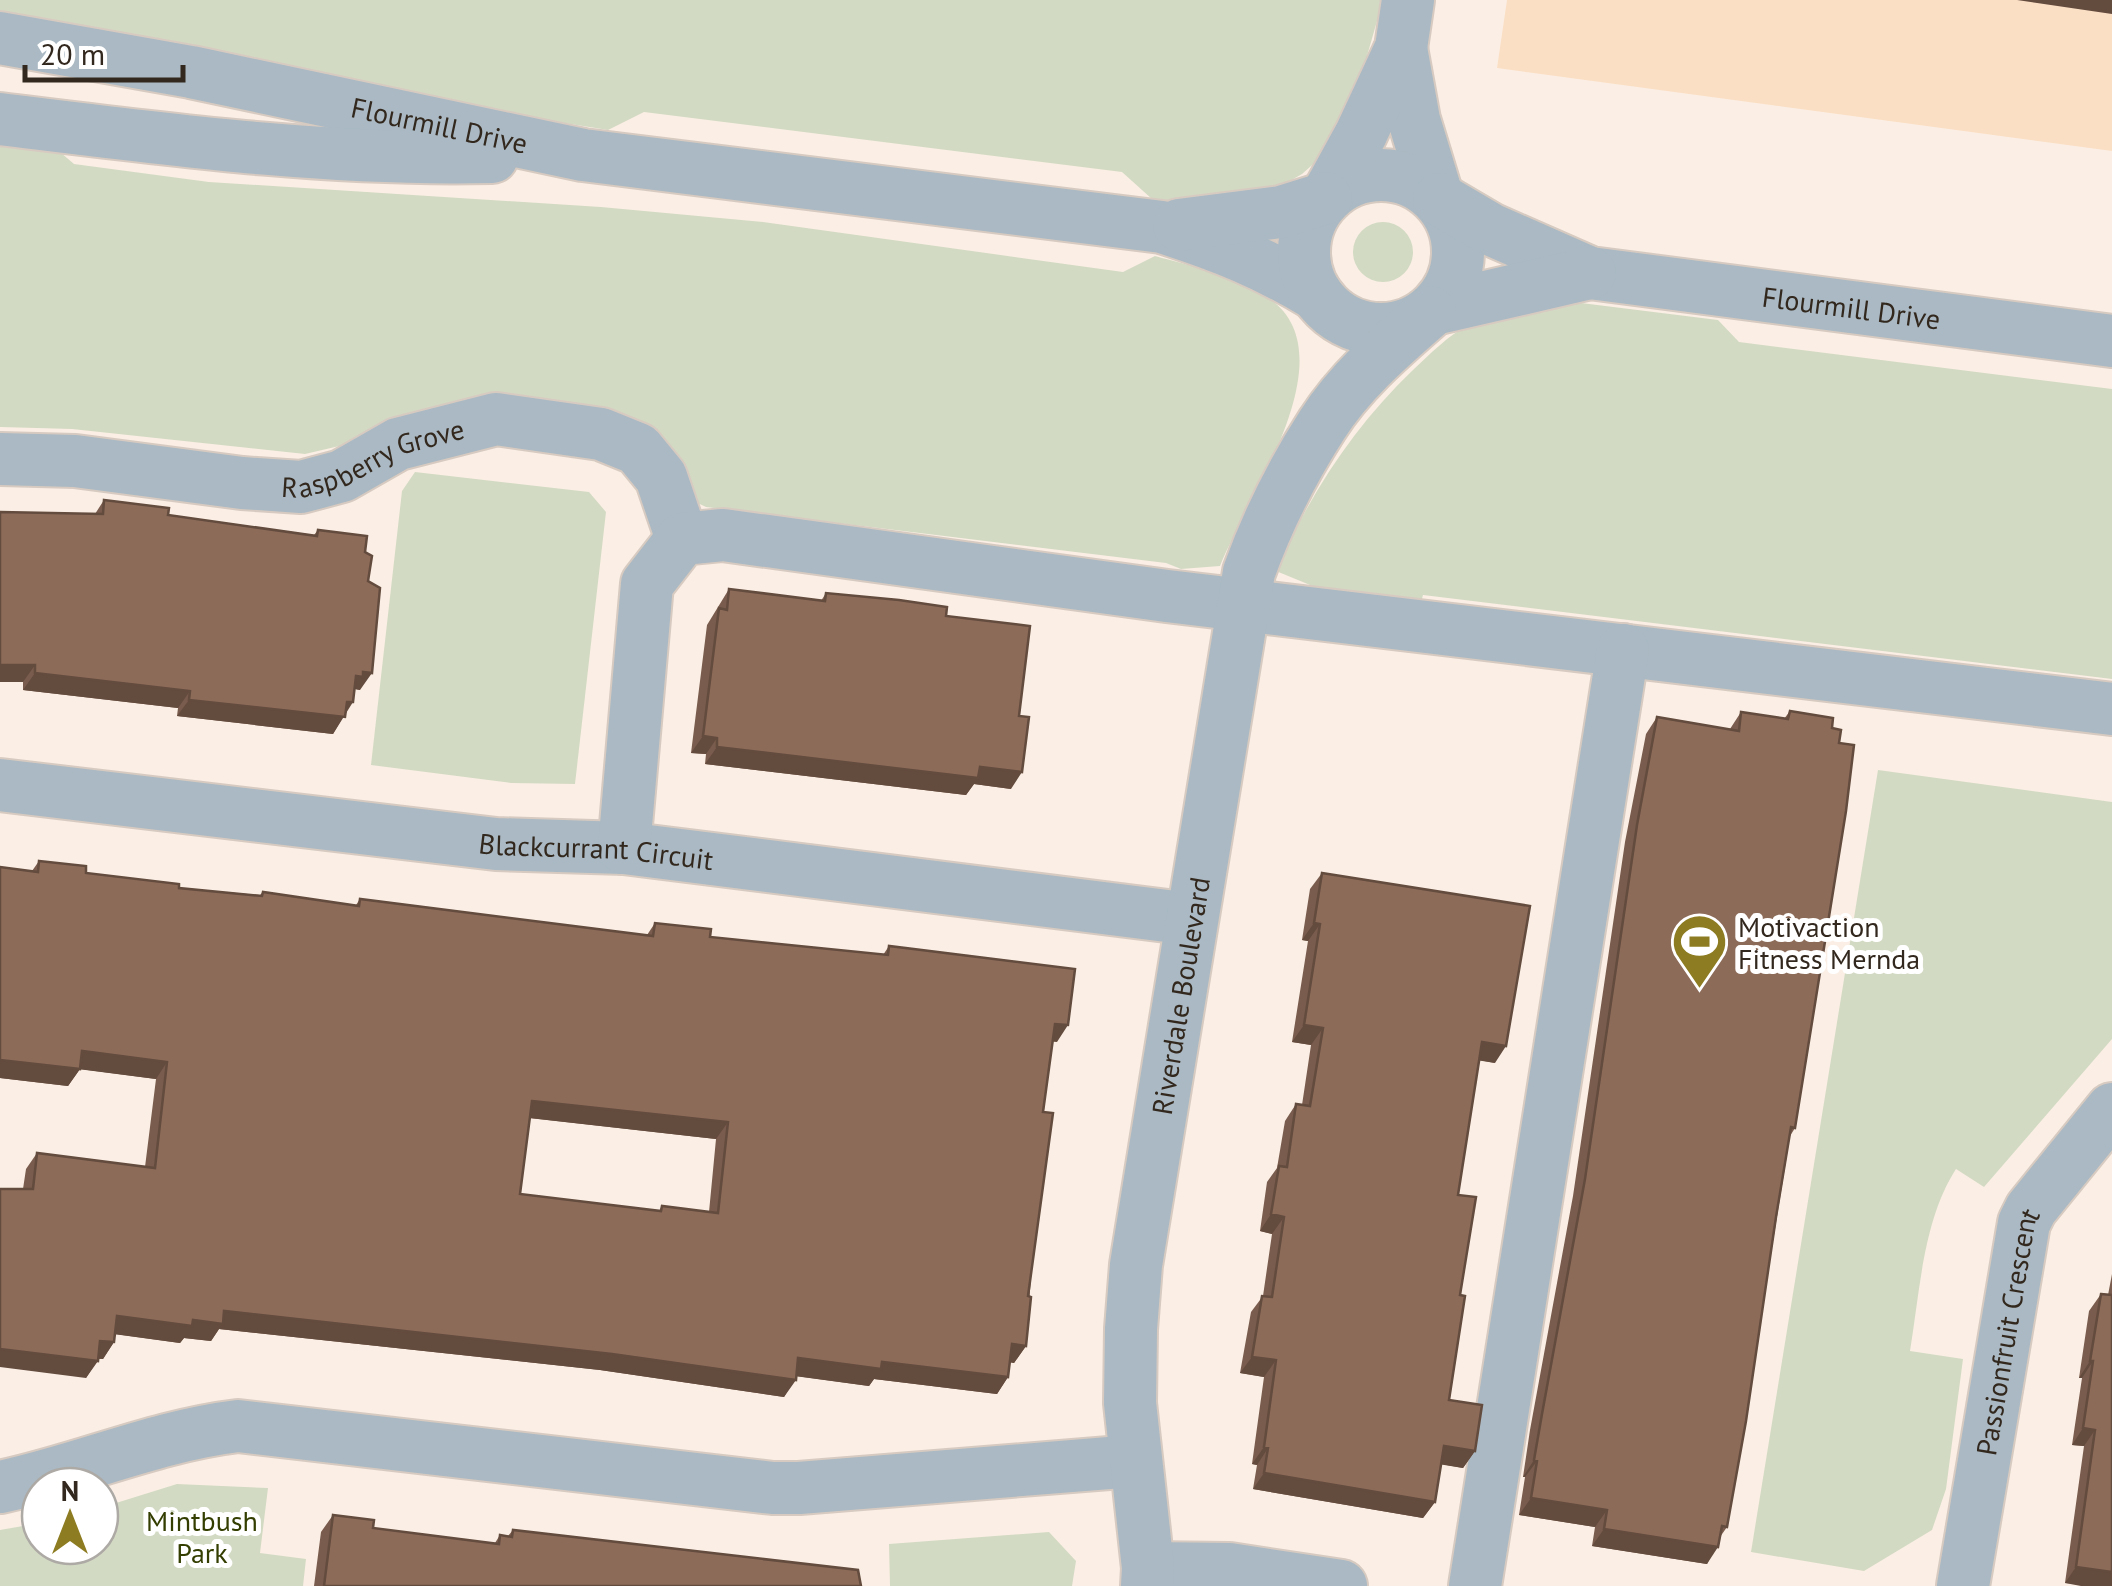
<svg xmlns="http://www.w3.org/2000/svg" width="2112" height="1586" font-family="'PT Sans',sans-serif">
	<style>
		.built { fill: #fbdfc5 }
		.green { fill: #d3dac3 }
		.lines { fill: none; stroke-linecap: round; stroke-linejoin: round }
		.minor-casing { stroke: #d7cbc1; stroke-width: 56 }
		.minor { stroke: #aab9c3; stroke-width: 52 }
		.wall { fill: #795c4d; fill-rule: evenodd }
		.shaded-wall { fill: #634b3e }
		.building { fill: #8d6b59; stroke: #634b3e; stroke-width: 2.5; fill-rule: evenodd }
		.labels { text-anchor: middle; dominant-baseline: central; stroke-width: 10; stroke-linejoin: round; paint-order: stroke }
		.street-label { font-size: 28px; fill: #33281e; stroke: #fff }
		.poi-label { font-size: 28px; fill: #33281e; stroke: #fff; text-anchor: start }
		.park-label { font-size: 28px; fill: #333e00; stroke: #fff }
	</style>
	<rect width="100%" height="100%" fill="#fbefe5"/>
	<path class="built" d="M1507,0H2112V151L1497,68Z"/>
	<path class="green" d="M0,0H1383L1359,84L1327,152L1302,174L1271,192L1193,202L1152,199L1122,172L644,112L608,130L477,109L0,12Z
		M0,142L53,146L74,164L209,182L601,207L763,222L1123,272L1155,256C1192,266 1238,276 1270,299C1350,356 1245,502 1220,566L1181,569L1166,563L706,507L685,497L680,477L451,403L407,415L348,444L305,454L72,429L0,427Z
		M1353 252a30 30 0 1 1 60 0a30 30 0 1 1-60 0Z
		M1565,301L1718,320L1739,342L2112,389V679L1423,595L1420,606L1332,594L1276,571C1309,495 1354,426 1414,369C1430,354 1449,335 1468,325C1491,314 1539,307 1565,301Z
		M415,472L589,492L606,512L575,784L511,783L371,765L402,491Z
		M1878,770L2112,802V1039L1984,1187L1956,1169C1923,1220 1920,1291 1910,1351L1963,1359L1946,1489L1932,1530L1864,1571L1751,1552Z
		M177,1484L268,1488L260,1553L306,1559L303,1586H0V1530L40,1523V1546H100V1508Z
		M1049,1532L1076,1561L1072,1586H890L889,1544Z"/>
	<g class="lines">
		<defs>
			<g id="minor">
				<path id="s1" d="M0,38L191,72L583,155L1162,227C1221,246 1264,263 1317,295"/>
				<path d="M1401,48L1414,120L1438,199"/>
				<path d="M0,119C164,139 326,161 492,157"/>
				<circle cx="1381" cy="252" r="77"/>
				<path d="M1327,196L1361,134L1401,48L1408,0"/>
				<path id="s2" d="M1439,199L1490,229L1590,273L2112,341"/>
				<path d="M1179,225L1281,212L1326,198"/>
				<path d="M1434,309L1590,273"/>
				<path id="s3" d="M0,459L75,461L242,483L301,487L342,476L398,444L496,419L601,434L638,449L661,477L682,539"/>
				<path id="s4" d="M0,785L496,844L624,848L1191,919"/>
				<path d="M624,848L647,584L682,539L723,535L1167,596L2112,709"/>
				<path d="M0,1487C81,1470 155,1436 238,1426L773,1488H799L1134,1461"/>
				<path d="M1148,1568L1229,1569L1341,1586"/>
				<path id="s5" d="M1147,1586L1148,1568L1130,1403L1131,1329L1136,1265L1249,572C1267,522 1293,470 1322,425C1350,381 1391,346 1430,312"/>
				<path d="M1475,1586L1623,650"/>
				<path id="s6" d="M1963,1586L2024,1223L2031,1209L2112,1109"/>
			</g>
		</defs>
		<use href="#minor" class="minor-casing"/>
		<use href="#minor" class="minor"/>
	</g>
	<path class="wall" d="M104,500L168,515L314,535L318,530L365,552L368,581L360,690L355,689L346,712L333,734L177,716L178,708L23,690V682H0L95,514Z
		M729,589L821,601L826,593L946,616L1011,789L974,784L966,795L705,764L706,754L691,753L707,625Z
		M1790,711L1795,1128L1790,1136L1727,1527L1720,1537L1707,1564L1592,1546L1595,1527L1519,1515L1525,1477H1523L1530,1430L1573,1196L1625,842L1646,734L1657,717L1730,729L1741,712L1784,719Z
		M39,861L86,873L179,888L260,895L263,892L356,905L360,899L647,935L655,923L710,937L883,955L889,946L1057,1042L1052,1041L1043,1112L1026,1346L1014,1363L1010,1362L1008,1377L997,1394L874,1379L869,1386L796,1376L784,1397L600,1370L219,1329L211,1341L184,1338L180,1343L115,1334L114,1342L103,1359H98L86,1378L23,1189L26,1169L37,1153L145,1167L156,1079L80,1069L68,1086L0,1078V867L32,871ZM530,1118L716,1139L709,1212L662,1206L659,1211L520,1194Z
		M1322,873L1495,1063L1479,1060L1458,1195L1460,1295L1449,1400L1475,1451L1463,1468L1441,1464L1435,1502L1423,1518L1253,1489L1257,1465L1252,1464L1264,1377L1240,1373L1251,1312L1263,1296L1272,1234L1260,1231L1267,1182L1277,1168L1285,1121L1296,1104L1302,1105L1311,1045L1292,1042L1308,941L1302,940L1310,889Z
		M2112,1274V1586L2065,1583L2084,1446L2072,1445L2082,1378H2079L2089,1311L2101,1294L2108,1295Z
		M333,1515L373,1528L495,1543L500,1535L508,1536L513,1530L861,1586H314L321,1532Z"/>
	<path class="shaded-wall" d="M2017,0H2112V14Z
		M0,665H35L23,682H0Z
		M363,672L372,673L360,690L355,689L356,676Z
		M35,673L190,691L178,708L23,690Z
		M189,700L347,702H353L333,734L177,716Z
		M703,736L717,738L706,754L691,753Z
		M717,747L980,767L1022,772L1011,789L974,784L966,795L705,764Z
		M1314,923L1320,924L1308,941L1302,940Z
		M1055,1024L1068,1025L1057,1042L1043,1040Z
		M1304,1025L1323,1028L1311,1045L1292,1042Z
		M1482,1042L1506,1046L1495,1063L1470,1059Z
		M82,1051L167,1062L156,1079L70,1068Z
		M0,1060L80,1069L68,1086L0,1078Z
		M532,1101L728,1122L716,1139L520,1117Z
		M1271,1214L1284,1217L1272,1234L1260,1231Z
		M224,1311L612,1354L796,1380L784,1397L600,1370L219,1329L211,1341L184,1338L180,1343L106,1333L117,1316L193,1320Z
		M100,1341L114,1342L103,1359L89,1357Z
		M1012,1344L1026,1346L1014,1363L1001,1361Z
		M0,1349L98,1361L86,1378L0,1367Z
		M1252,1357L1276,1360L1264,1377L1240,1373Z
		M798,1358L882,1362L1008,1377L997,1394L874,1379L869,1386L787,1375Z
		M2090,1361H2093L2082,1378H2079Z
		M2083,1428L2095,1430L2084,1446L2072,1445Z
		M1444,1446L1475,1451L1463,1468L1432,1463Z
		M1264,1447L1268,1448L1257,1465L1252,1464Z
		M1534,1460L1537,1461L1525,1477H1523Z
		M1264,1473L1435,1502L1423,1518L1253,1489Z
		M1531,1498L1607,1510L1595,1527L1519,1515Z
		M1604,1529L1718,1547L1707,1564L1592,1546Z
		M2076,1567L2112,1572V1586H2081L2065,1583Z"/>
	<path class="building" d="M104,500L169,508L168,515L317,536L318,530L367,536L365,552L372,556L368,581L380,588L372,673L363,672V677L356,676L353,702H347L345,717L189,700L190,691L35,673V665H0V512L103,514Z
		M729,589L825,601L826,593L899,600L947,607L946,616L1030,626L1019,716L1029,717L1022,772L980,767L978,778L717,747V738L703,736L719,608L727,610Z
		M1790,711L1833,718L1832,728L1841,730L1839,743L1854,745L1846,811L1795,1128L1791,1127L1776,1217L1746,1421L1727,1527L1722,1526L1718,1547L1604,1529L1607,1510L1531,1498L1537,1461L1534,1460L1542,1414L1585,1179L1637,825L1657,717L1739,731L1741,712L1788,719Z
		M39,861L86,866V873L179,884V888L262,896L263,892L359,906L360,899L653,936L655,923L711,929L710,937L888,955L889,946L1075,969L1068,1025L1055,1024L1043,1112L1053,1113L1028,1296L1031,1297L1026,1346L1012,1344L1008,1377L882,1362L881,1369L798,1358L796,1380L612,1354L224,1311L223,1324L193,1320L192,1326L117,1316L114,1342L100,1341L98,1361L0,1349V1189H33L37,1153L155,1168L167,1062L82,1051L80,1069L0,1060V867L38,872ZM532,1101L728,1122L718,1213L662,1206L661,1211L520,1194Z
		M1322,873L1530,906L1506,1046L1482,1042L1458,1195L1476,1197L1460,1295L1465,1296L1449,1400L1482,1405L1475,1451L1444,1446L1435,1502L1264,1473L1268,1448L1264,1447L1276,1360L1252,1357L1262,1296L1272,1297L1284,1217L1271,1214L1279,1166L1287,1167L1296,1104L1310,1106L1323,1028L1304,1025L1320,924L1314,923Z
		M2101,1294L2112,1295V1572L2076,1567L2095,1430L2083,1428L2093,1361H2090Z
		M333,1515L374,1520L373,1528L499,1544L500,1535L512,1537L513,1530L858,1570L861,1586H324Z"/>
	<defs>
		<symbol id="stadium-pin" viewBox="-11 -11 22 30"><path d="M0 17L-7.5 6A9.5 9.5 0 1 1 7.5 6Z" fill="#8d7c21" stroke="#fff"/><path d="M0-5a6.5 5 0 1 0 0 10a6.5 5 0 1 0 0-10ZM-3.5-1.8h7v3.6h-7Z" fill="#fff"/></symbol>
	</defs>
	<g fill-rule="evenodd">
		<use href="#stadium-pin" x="1668" y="910" width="63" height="86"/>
	</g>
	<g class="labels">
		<g class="street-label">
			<text stroke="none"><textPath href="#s1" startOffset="448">Flourmill Drive</textPath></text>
			<text stroke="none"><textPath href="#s2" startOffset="432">Flourmill Drive</textPath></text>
			<text stroke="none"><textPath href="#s3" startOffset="380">Raspberry Grove</textPath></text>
			<text stroke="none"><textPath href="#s4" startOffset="600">Blackcurrant Circuit</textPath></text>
			<text stroke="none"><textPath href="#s5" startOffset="595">Riverdale Boulevard</textPath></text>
			<text stroke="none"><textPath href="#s6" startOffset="258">Passionfruit Crescent</textPath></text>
		</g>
		<g class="poi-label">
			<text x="1738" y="926">Motivaction<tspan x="1738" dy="32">Fitness Mernda</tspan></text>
		</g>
		<g class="park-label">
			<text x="202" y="1520">Mintbush<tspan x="202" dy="32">Park</tspan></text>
		</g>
	</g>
	<g transform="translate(70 1516)"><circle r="48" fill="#ffffff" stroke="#ada9a5" stroke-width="2.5"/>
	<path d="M0-8L18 38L0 25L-18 38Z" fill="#8d7c21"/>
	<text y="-15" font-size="28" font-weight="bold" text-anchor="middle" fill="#33281e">N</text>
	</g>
	<path d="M25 65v15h158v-15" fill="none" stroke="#33281e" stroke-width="5"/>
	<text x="40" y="65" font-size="30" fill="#33281e" stroke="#ffffff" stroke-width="8" paint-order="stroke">20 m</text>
</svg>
